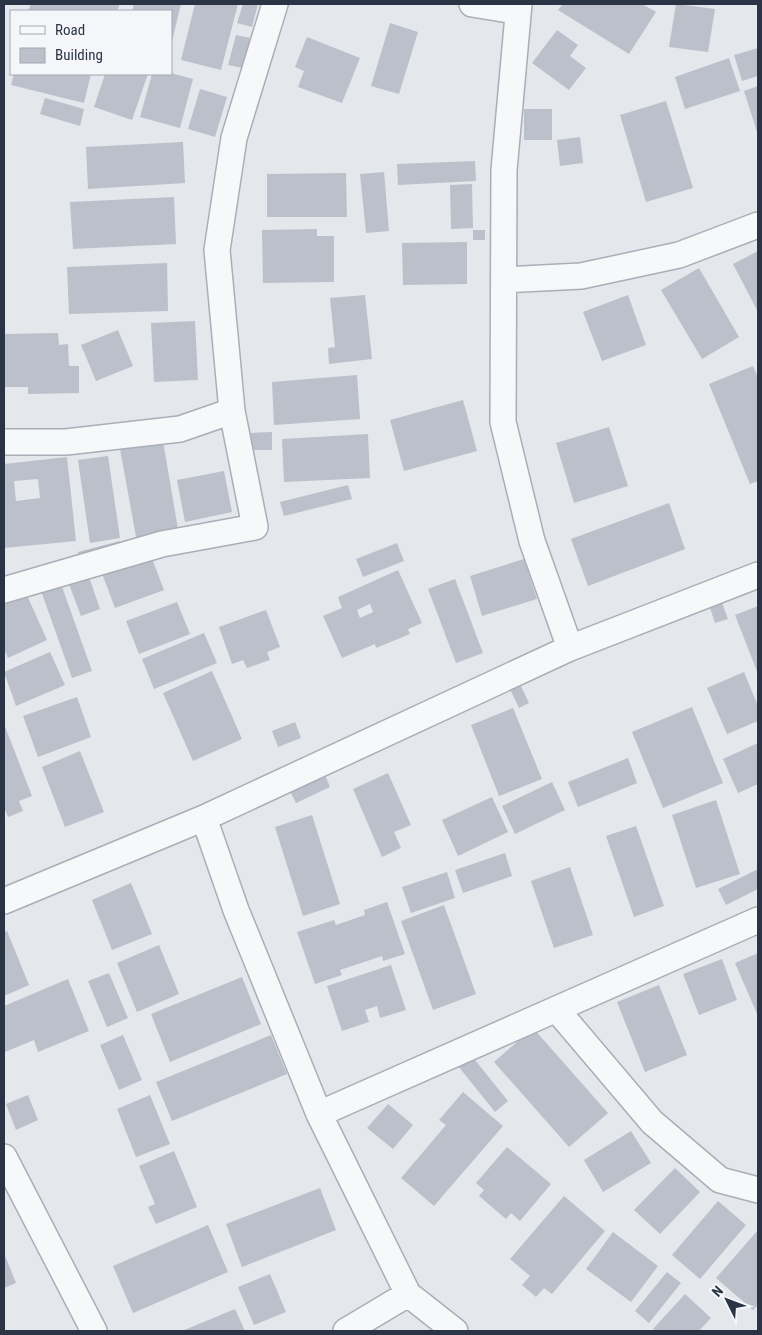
<svg xmlns="http://www.w3.org/2000/svg" width="762" height="1335" font-family="'Roboto Condensed',sans-serif">
	<style>
		.building { fill: #bbc0ca; fill-rule: evenodd }
		.lines { fill: none; stroke-linecap: round; stroke-linejoin: round }
		.street-casing { stroke: #a9aeb7; stroke-width: 28 }
		.street { stroke: #f7f8fa; stroke-width: 25 }
	</style>
	<rect width="100%" height="100%" fill="#e4e7ec"/>
	<path class="building" d="M31,4H120L117,11H28Z
		M134,4H181L172,41L171,11H132Z
		M195,4H238L221,70L181,60Z
		M243,4H258L252,27L237,23Z
		M563,4H642L656,12L629,54L558,10Z
		M676,4L715,9L708,52L669,47Z
		M390,23L418,32L399,94L371,86Z
		M557,30L578,45L570,56L586,68L569,90L532,63Z
		M236,35L250,38L243,68L228,65Z
		M307,37L360,58L342,103L298,87L304,71L295,67Z
		M758,48V76L742,81L734,55Z
		M729,58L740,91L685,109L675,77Z
		M171,73L193,79L180,128L140,117L152,74Z
		M14,74H91L84,103L11,85Z
		M105,74H148L132,120L94,107Z
		M758,86V135L744,91Z
		M200,89L227,97L215,137L188,129Z
		M45,98L84,109L80,126L40,114Z
		M666,101L693,188L646,202L620,115Z
		M524,109H552V140H524Z
		M580,137L583,163L560,166L557,140Z
		M183,142L185,183L88,189L86,147Z
		M475,161L476,181L398,185L397,164Z
		M384,172L389,231L366,233L360,174Z
		M346,173L347,217H267V174Z
		M472,184L473,228L451,229L450,185Z
		M174,197L176,244L73,249L70,202Z
		M317,229V236H334V282L263,283L262,230Z
		M473,230H485V240H473Z
		M467,242V284L403,285L402,243Z
		M758,251V312L733,264Z
		M167,263L168,311L69,314L67,267Z
		M699,268L739,337L702,359L661,290Z
		M365,295L372,359L329,364L328,348L335,347L330,298Z
		M628,295L646,345L602,361L583,312Z
		M195,321L198,380L154,382L151,323Z
		M118,330L133,366L96,381L81,345Z
		M58,333L59,345L68,344L69,366H79V393L28,394V387H4V334Z
		M753,366L758,378V481L750,484L709,384Z
		M357,375L360,419L274,425L272,382Z
		M463,400L477,451L404,471L390,420Z
		M609,427L628,486L574,503L556,443Z
		M272,432V450H252L251,433Z
		M368,434L370,478L284,482L282,439Z
		M163,441L179,535L137,542L120,449Z
		M108,456L120,538L90,543L78,460Z
		M67,457L76,541L4,548V464ZM38,479L40,498L16,501L14,481Z
		M224,471L232,512L185,522L177,480Z
		M348,485L352,499L284,516L280,502Z
		M669,503L685,549L588,586L571,539Z
		M120,541L123,552L81,563L78,552Z
		M397,543L404,561L363,577L356,559Z
		M150,553L164,590L115,608L101,571Z
		M524,559L537,599L482,616L470,576Z
		M398,570L422,623L408,629L410,634L376,648L375,644L342,658L323,616L342,608L338,597ZM370,604L373,612L360,618L357,610Z
		M87,571L100,609L81,616L67,579Z
		M455,579L483,653L456,663L428,589Z
		M60,581L92,671L72,678L40,588Z
		M26,593L47,640L8,658L4,649V604Z
		M721,600L728,619L715,623L709,605Z
		M177,602L190,634L139,654L126,621Z
		M758,606V674L735,615Z
		M266,610L280,647L267,652L270,660L247,668L243,660L232,664L219,627Z
		M204,633L217,663L154,689L142,659Z
		M50,652L65,685L16,706L4,672Z
		M212,671L242,739L193,761L163,693Z
		M744,672L758,706V721L727,734L707,688Z
		M519,682L529,703L519,708L509,687Z
		M77,697L91,737L38,757L23,716Z
		M692,707L723,783L663,808L632,732Z
		M513,708L542,779L499,796L471,725Z
		M295,722L301,738L278,747L272,731Z
		M4,724L32,796L19,801L23,811L8,817L4,807Z
		M758,743V784L738,793L723,759Z
		M80,751L104,812L65,827L42,767Z
		M628,758L637,783L578,807L568,782Z
		M323,770L330,787L296,803L288,787Z
		M388,773L411,825L394,832L401,848L382,857L353,789Z
		M552,782L565,810L515,834L502,806Z
		M492,797L508,832L458,856L442,820Z
		M716,800L740,874L696,888L672,815Z
		M312,815L340,904L303,916L275,827Z
		M636,826L664,906L634,917L606,836Z
		M505,853L512,876L463,893L455,870Z
		M570,867L593,935L554,948L531,881Z
		M758,869V889L726,905L718,889Z
		M447,872L455,898L411,913L402,887Z
		M131,883L152,934L112,950L92,900Z
		M387,902L405,954L383,961L382,956L340,970L342,975L315,984L297,932L334,920L336,925L365,915L364,910Z
		M444,905L476,994L433,1010L401,921Z
		M7,931L29,985L4,996V932Z
		M159,945L179,994L137,1012L117,963Z
		M758,953V1016L735,963Z
		M722,959L737,1000L699,1015L683,974Z
		M391,965L406,1010L380,1018L377,1006L365,1010L369,1022L342,1031L327,986Z
		M109,973L128,1018L107,1027L88,981Z
		M242,977L261,1024L170,1062L151,1014Z
		M68,979L89,1031L38,1052L34,1040L5,1052L4,1006Z
		M659,985L687,1055L645,1072L617,1002Z
		M533,1028L608,1113L569,1147L494,1062Z
		M123,1035L142,1080L119,1090L100,1045Z
		M271,1035L287,1074L172,1121L156,1082Z
		M471,1055L508,1101L495,1112L458,1066Z
		M463,1092L503,1126L434,1206L401,1178L446,1125L439,1120Z
		M28,1095L38,1120L16,1130L6,1104Z
		M150,1095L170,1144L136,1157L117,1109Z
		M388,1104L413,1125L393,1149L367,1128Z
		M631,1131L651,1163L603,1192L584,1160Z
		M507,1147L551,1184L520,1221L511,1213L506,1219L479,1196L484,1190L476,1183Z
		M174,1151L197,1207L156,1224L148,1207L155,1204L139,1166Z
		M675,1168L700,1192L660,1234L634,1210Z
		M320,1188L336,1230L242,1267L226,1224Z
		M564,1196L605,1231L552,1294L544,1288L536,1297L522,1285L530,1276L510,1259Z
		M718,1201L746,1225L700,1279L672,1255Z
		M208,1225L228,1272L133,1313L113,1266Z
		M758,1230V1305L753,1310L716,1278Z
		M613,1232L658,1266L631,1302L586,1269Z
		M4,1253L16,1283L4,1288Z
		M667,1272L681,1283L649,1323L635,1311Z
		M270,1274L286,1312L254,1325L238,1287Z
		M685,1294L711,1318L699,1331H655L653,1329Z
		M235,1309L245,1331H182Z"/>
	<g class="lines">
		<defs>
			<path id="street" d="M472,4L516,11
				M519,4L504,170L503,422L532,541L570,648
				M504,280L581,276L679,255L758,225
				M4,442H66L180,429L232,411
				M4,590L162,544L255,527L232,411L217,250L234,138L275,4
				M204,818L236,910L319,1114L408,1294L455,1331
				M4,901L204,818L570,648L758,575
				M557,1010L652,1122L720,1180L758,1190
				M319,1114L758,920
				M4,1157L94,1331
				M346,1331L408,1294"/>
		</defs>
		<use href="#street" class="street-casing"/>
		<use href="#street" class="street"/>
	</g>
	<rect width="762" height="1335" fill="none" stroke="#2b3445" stroke-width="10"/>
	<rect x="10" y="10" width="162" height="65" fill="#f4f6f9" stroke="#a4a8b1"/>
	<rect x="20" y="26" width="25" height="8" fill="#f7f8fa" stroke="#a4a8b1"/>
	<text x="55" y="35" font-size="15" fill="#2b3445">Road</text>
	<rect x="20" y="48" width="25" height="15" fill="#bbc0ca" stroke="#a4a8b1"/>
	<text x="55" y="60" font-size="15" fill="#2b3445">Building</text>
	<g transform="translate(727 1300) rotate(312)" stroke="#f4f6f9" stroke-width="4" paint-order="stroke">
	<path d="M0-4L9 19L0 12L-9 19Z" fill="#2b3445"/>
	<text y="-8" font-size="14" font-weight="bold" text-anchor="middle" fill="#2b3445">N</text>
	</g>
</svg>
